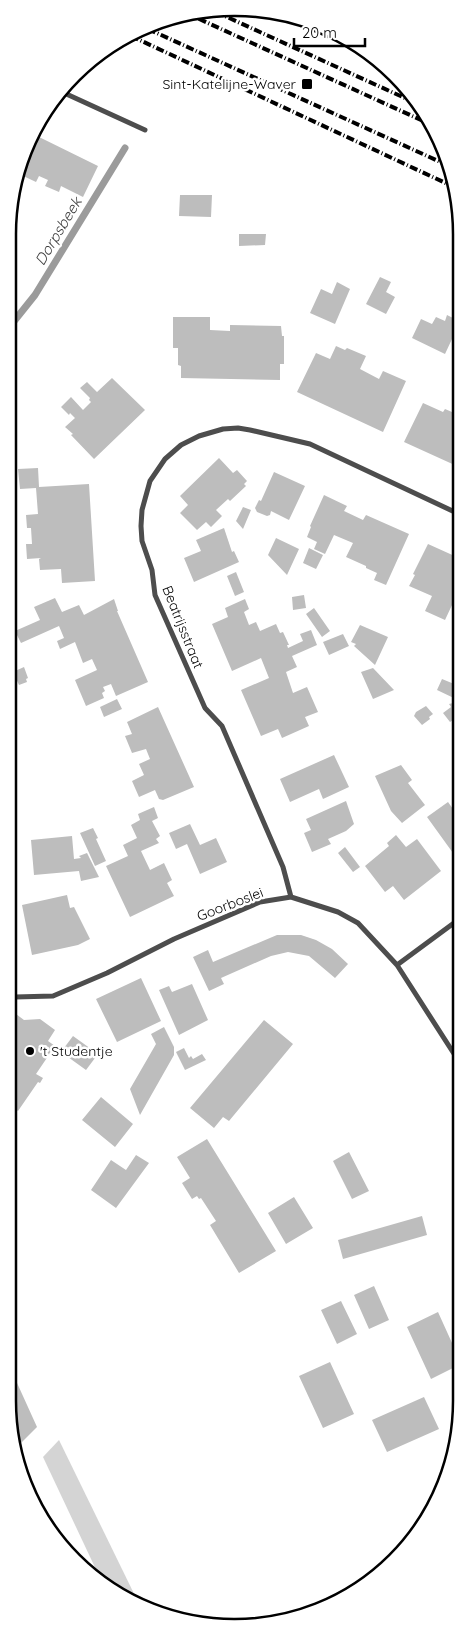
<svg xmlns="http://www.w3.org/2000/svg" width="469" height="1635" font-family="Quicksand,sans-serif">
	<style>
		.green { fill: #d4d4d4 }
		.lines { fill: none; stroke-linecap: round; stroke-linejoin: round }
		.stream { stroke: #9b9b9b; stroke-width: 7 }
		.building { fill: #bdbdbd }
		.minor { stroke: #4d4d4d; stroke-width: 5 }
		.rail { stroke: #000; stroke-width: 4; stroke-dasharray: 8 2.5 1 2.5; stroke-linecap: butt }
		.poi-dot { fill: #000; stroke: #fff; stroke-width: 2 }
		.labels { text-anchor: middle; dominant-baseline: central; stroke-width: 5; stroke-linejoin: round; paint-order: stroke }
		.poi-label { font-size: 14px; fill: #000; stroke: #fff; text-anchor: end }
		.street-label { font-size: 14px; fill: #000; stroke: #fff }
		.water-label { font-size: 15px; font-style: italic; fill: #3c3c3c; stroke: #fff }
		.rim { fill: none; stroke: #000; stroke-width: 2.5 }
	</style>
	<rect width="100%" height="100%" fill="#fff"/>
	<path class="green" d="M59,1440L140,1606L134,1604L100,1578L43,1457Z"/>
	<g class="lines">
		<path class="stream" d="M11,325L35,295L125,148"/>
	</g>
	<path class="building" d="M35,135L98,166L83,197L61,186L59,192L45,186L48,180L39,176L36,182L19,174Z
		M180,195H212L211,217L179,216Z
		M239,234H266L265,245L239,246Z
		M380,277L391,282L386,292L395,297L386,314L366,304Z
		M337,282L350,289L335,324L310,313L321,289L332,294Z
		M447,315L459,321V324L445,354L412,338L421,319L432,324L436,317L445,321Z
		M173,317H210V330L230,331V325L281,326L282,336H284V364H280V380L181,378V366L178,365V348H173Z
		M336,346L345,350L347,348L366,356L360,369L379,379L383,371L406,381L383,432L297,392L316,353L330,359Z
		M112,378L145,410L94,459L71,435L73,434L65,427L75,418L70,413L69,415L61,407L71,397L83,410L91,402L89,400L90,398L80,388L87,382L97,392Z
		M423,403L443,412L445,409L459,415V467L404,442Z
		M219,458L233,473L237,470L247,481L244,484L246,486L230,501L228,499L216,510L222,516L211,527L206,522L197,530L180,513L188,505L180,496Z
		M38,468L39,487L89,484L95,581L62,583L61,569L40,570L39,559L41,558L27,559L26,544H32L31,528H27L26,515L38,514L36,488L20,489L18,469Z
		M274,472L305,486L289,520L271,511L270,515L267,516L257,512L255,508L259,500L261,501Z
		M324,495L347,506L344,511L363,520L366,515L409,534L386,585L374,580L377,573L366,568V566L346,557L353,543L334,535L325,554L314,549L317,542L307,537L311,527L310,526Z
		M243,507L251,510L243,529L236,521Z
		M224,528L232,552L234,551L239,562L194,582L184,558L201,551L196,540Z
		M276,538L299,549L287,575L268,555Z
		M428,544L459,558V590L445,620L425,611L432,596L409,586L415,575L413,574Z
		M309,548L323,555L316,569L303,563Z
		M236,572L244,592L235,596L227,576Z
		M304,595L306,608L293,610L292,597Z
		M55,598L62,612L79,605L84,615L114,599L118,611H117L148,682L116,696L111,684L103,687L105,691L102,693L104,698L86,706L75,680L97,670L92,659L83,663L75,642L60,649L57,641L64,638L59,626L21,643L15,631L40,620L34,607Z
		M245,599L249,609L244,612L249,625L256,622L260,631L276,624L280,633L283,632L289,645H287L288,648L303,641L300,634L311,630L317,645L292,656L297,667L286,672L293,693L307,687L318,712L305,717L309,726L282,738L278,729L261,736L241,690L269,678L261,658L232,671L212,624L228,617L225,608Z
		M314,608L330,631L322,637L306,614Z
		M360,625L388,637L375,665L354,646L356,644L351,642Z
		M343,634L349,646L329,655L323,642Z
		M24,667L28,678L26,679L27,682L19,685L13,672Z
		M373,668L394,690L373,699L361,672Z
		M442,679L459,686L458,700L437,690Z
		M117,699L122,709L104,717L100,707Z
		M453,703L459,707V716L450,722L443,713L451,707L449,704Z
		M426,706L433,714L429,717L430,719L422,725L414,716L416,712Z
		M158,707L194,787L163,800L159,799L155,790L139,797L132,781L144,775L139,764L150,759L146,749L132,753L125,736L132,734L127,722Z
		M334,755L349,787L323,799L319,789L290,802L280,779Z
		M401,765L412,780L408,783L425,805L402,823L391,811L375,776Z
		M346,801L354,824L346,831L328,839L331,844L312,852L304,833L311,830L306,819Z
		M448,802L458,816V860L427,817Z
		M154,807L158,818L152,821L160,836L156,839L159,843L141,851L150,870L164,863L172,880L167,883L174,896L130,917L106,866L128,856L123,845L137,838L131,825L140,820L138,814Z
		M190,824L200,845L216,838L227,862L200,874L187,844L176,849L169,833Z
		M93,828L98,838L96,839L106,861L95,866L80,833Z
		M396,835L406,847L417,839L441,871L404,900L393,886L385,892L365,866L389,846L387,843Z
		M72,836L74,859L81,858L79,856L87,853L99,877L81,881L79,871L34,875L31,840Z
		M345,847L360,867L353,872L338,853Z
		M67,895L70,908L74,907L90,939L78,945L32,955L22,905Z
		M277,935H301L316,940L332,949L348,964L335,978L309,956L288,952L271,956L221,978L224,984L209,991L193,957L208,950L213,962Z
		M141,978L161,1021L117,1042L96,999Z
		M192,984L208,1020L179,1035L159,990L169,986L172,992Z
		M16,1014L24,1020L40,1019L55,1030L48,1041L55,1046L36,1074L43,1078L40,1083L38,1082L18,1111L9,1104V1025Z
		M264,1020L293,1044L229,1121L223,1117L214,1128L190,1108Z
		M164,1027L174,1047V1055L140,1115L130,1089L156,1044L151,1034Z
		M73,1036L98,1054L86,1070L61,1052Z
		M184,1048L189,1058L191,1056L193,1059L202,1054L206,1060L185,1070L176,1052Z
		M101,1097L133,1124L115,1147L82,1120Z
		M207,1139L276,1251L239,1273L210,1225L216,1221L201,1198L199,1199L197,1196L192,1199L182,1183L190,1178L177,1157Z
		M349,1152L369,1191L352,1199L333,1161Z
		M136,1155L149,1163L116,1208L91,1190L111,1160L126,1170Z
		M294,1197L313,1228L286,1244L268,1213Z
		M422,1216L427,1235L343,1259L338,1240Z
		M374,1286L389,1320L369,1329L354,1295Z
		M341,1301L357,1334L337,1344L321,1310Z
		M438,1312L457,1354V1366L431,1379L407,1327Z
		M330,1362L354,1414L323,1428L299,1376Z
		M8,1363L37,1427L17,1447L8,1400Z
		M424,1397L439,1429L387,1452L372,1420Z"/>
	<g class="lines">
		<path class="minor" d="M62,92L145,130
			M291,897L283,867L222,726L205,708L155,595L152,570L142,541L141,526L142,510L150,481L165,459L181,445L199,436L223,429L238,428L250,430L310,444L459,514
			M397,965L458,920
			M9,995L15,997L53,996L107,973L174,939L260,902L291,897L338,912L358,923L397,965L458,1060"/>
		<path class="rail" d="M216,12L418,104
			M186,13L432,125
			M148,29L447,165
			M131,36L454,187"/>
	</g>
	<g class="poi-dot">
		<rect x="301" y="78" width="12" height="12" rx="2.5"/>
		<circle cx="30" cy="1051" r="5"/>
	</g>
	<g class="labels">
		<g class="poi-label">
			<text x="296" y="84">Sint-Katelijne-Waver</text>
			<text x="40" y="1051" text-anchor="start">'t Studentje</text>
		</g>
		<g class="street-label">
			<text transform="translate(183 627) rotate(68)">Beatrijsstraat</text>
			<text transform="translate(230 904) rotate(-21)">Goorboslei</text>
		</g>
		<g class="water-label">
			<text transform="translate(58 231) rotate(-59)">Dorpsbeek</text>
		</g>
	</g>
	<path d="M0 0H469V1635H0ZM234 16H235A218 218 0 0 1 453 234V1401A218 218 0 0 1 235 1619H234A218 218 0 0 1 16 1401V234A218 218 0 0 1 234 16Z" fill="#fff" fill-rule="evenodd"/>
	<path class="rim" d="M234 16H235A218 218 0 0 1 453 234V1401A218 218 0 0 1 235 1619H234A218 218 0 0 1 16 1401V234A218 218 0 0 1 234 16Z"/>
	<path d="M294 38v8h71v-8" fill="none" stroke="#000000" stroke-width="2.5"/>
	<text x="302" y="38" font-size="15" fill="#000000" stroke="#ffffff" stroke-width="4" paint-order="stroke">20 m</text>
</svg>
